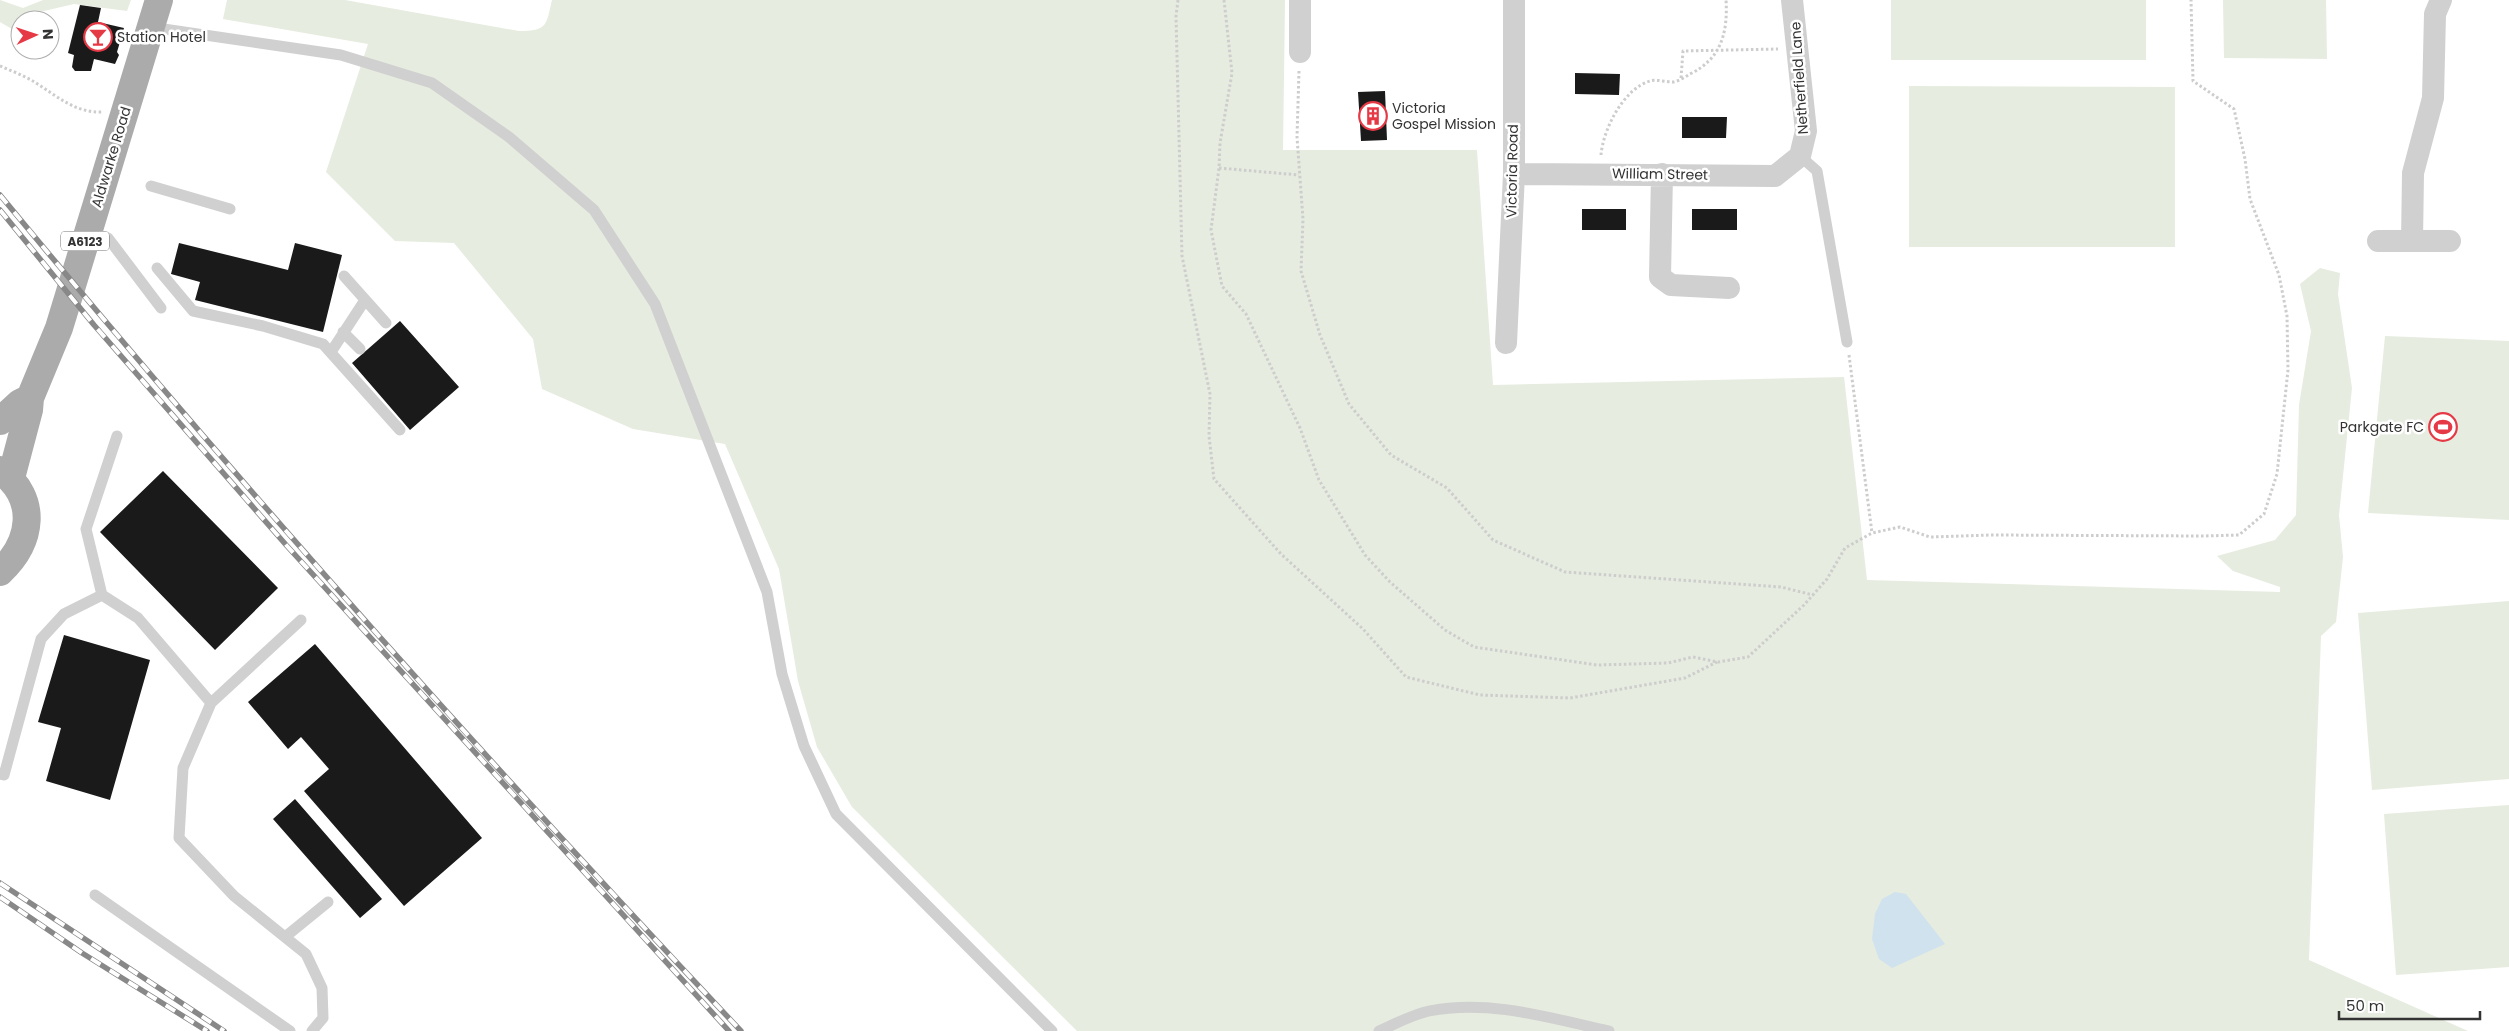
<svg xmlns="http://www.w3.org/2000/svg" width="2509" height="1031" font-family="Poppins,sans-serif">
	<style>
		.green { fill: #e6ecdf }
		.water { fill: #cfe2ee }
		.building { fill: #1a1a1a }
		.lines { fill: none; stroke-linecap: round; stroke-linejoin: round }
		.path { stroke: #cdcdcd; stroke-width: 3; stroke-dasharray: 2.5 2.5; stroke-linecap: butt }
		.lane { stroke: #d0d0d0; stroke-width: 11 }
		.street { stroke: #d0d0d0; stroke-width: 22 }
		.primary { stroke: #ababab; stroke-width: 28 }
		.rail-casing { stroke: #888; stroke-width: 5.5 }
		.rail { stroke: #fff; stroke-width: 4; stroke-dasharray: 11; stroke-linecap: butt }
		.labels { text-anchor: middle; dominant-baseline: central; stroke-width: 5; stroke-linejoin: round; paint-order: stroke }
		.shield { fill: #fff; stroke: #707070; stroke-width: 1 }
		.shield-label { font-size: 12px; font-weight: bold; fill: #333 }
		.poi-label { font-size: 14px; fill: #333; stroke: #fff; text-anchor: start }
		.street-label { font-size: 14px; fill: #333; stroke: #fff }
	</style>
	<rect width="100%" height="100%" fill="#fff"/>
	<path class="green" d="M0,0L23,8L43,0H131L127,11L74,4L31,14L27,20H20V28L17,32L0,22Z
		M227,0H345L519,31C548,31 546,25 552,0H1285L1283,150H1477L1493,385L1844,377L1867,580L2280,592V587L2233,571L2217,556L2275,540L2296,515L2299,405L2311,331L2300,284L2320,268L2340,273L2338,294L2352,388L2339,515L2343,557L2336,622L2321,636L2309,960L2468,1031H1077L852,807L817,747L798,681L779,569L725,444L633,429L542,389L533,339L454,243L395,241L326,172L368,44L223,19Z
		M1891,0H2146V60H1891Z
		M2223,0H2326L2327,59L2224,58Z
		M1909,86L2175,87V247H1909Z
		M2385,336L2509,341V520L2368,513Z
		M2509,601V779L2372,790L2358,613Z
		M2509,805V967L2396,975L2384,814Z"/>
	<path class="water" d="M1895,892L1906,894L1945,944L1892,968L1879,959L1872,939L1875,914L1882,899Z"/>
	<path class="building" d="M80,5L101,8L98,22L124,28L123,31L125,34L123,40L120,42L117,52L119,55L115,64L94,59L91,71H75L72,67L74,55L68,53Z
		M1575,73L1620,74L1619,95L1575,94Z
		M1385,91L1387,140L1361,141L1358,92Z
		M1682,117H1727L1726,138H1682Z
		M1582,209H1626V230H1582Z
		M1692,209H1737V230H1692Z
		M179,243L288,270L295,243L342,255L323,332L195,300L200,282L171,274Z
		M400,321L459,387L410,430L352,363Z
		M163,471L278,588L215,650L100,532Z
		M64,635L150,660L110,800L46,781L61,728L38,722Z
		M315,644L482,838L404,906L304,791L329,769L301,737L288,749L248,702Z
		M295,799L382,899L360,918L273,819Z"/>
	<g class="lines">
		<path class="path" d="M1178,0L1176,16L1182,256L1210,394L1209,436L1214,479L1281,554L1363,629L1406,677L1480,695L1570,698L1685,678L1717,662
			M1224,0L1232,73L1220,143L1219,168L1211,230L1222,286L1246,314L1300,428L1319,480L1365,555L1390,582L1445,630L1474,647L1597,665L1668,663L1693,657L1718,662L1748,657L1804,605L1827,579L1845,548L1872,533L1900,527L1930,537L1990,535L2204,536L2239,535L2264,514L2277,474L2288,370L2287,316L2279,275L2250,199L2245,159L2234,109L2193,81L2191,0
			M0,66C12,71 25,76 36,83C57,96 75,113 102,112
			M1299,71L1297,137L1303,219L1301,271L1320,335L1349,404L1391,455L1447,488L1493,540L1565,572L1781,587L1813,595
			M1681,78L1683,51L1778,49
			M1601,155C1603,130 1623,89 1650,81C1656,79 1665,82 1673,82C1679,81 1685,77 1690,74C1721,59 1728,33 1726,0
			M1219,168L1299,175
			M1849,355L1872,533"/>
		<path class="lane" d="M150,27L341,55L432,83L509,137L594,210L655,304L767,592L782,674L804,746L836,814L1052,1031
			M1800,156L1817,171L1847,342
			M151,186L230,209
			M108,238L161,308
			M157,268L193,311L263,326L323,344L400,430
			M344,276L386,323
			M343,332L360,349
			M331,352L365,300
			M102,595L86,529L117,436
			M211,703L301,620
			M0,774L4,775L41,639L64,614L102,595L138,618L211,703L183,768L179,838L234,896L306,954L322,988L323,1018L312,1031
			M95,895L290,1031
			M285,937L328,902
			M1379,1031C1395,1024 1411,1015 1429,1011C1489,999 1550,1018 1609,1031"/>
		<path class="street" d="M1300,52V0
			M1514,174L1775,176L1800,156L1806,131L1792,0
			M1662,174L1660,277L1671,285L1729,288
			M2378,241H2450
			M2412,241L2413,173L2433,98L2435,14L2441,0
			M1506,343L1514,174V0"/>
		<path class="primary" d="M0,421L20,403L30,398
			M0,470C39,499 32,542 0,572
			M11,478L29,410L30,398L59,328L159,0"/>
		<defs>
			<path id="rail" d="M0,195C237,482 486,760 741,1031
				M0,210L94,325L287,546L729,1031
				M0,883L224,1031
				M0,897L82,953L207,1031"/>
		</defs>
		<use href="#rail" class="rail-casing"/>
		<use href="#rail" class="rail"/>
	</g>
	<defs>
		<symbol id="bar-ring" viewBox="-11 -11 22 22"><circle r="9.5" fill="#fff" stroke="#e63946" stroke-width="1.5"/><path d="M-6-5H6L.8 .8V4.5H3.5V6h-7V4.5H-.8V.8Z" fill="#e63946"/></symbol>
		<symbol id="building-ring" viewBox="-11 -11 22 22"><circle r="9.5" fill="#fff" stroke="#e63946" stroke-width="1.5"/><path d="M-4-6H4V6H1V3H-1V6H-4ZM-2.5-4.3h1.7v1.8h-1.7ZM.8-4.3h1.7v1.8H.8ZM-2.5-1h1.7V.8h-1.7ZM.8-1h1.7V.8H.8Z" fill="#e63946"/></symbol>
		<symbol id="stadium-ring" viewBox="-11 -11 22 22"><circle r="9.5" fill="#fff" stroke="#e63946" stroke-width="1.5"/><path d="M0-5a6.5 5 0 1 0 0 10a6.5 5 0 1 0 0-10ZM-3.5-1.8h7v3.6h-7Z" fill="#e63946"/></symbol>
	</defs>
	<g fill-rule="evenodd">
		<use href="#bar-ring" x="82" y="21" width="32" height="32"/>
		<use href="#building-ring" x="1357" y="100" width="32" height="32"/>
		<use href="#stadium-ring" x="2427" y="411" width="32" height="32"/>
	</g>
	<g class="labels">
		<rect class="shield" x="61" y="231.5" width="48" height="19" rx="4"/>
		<g class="shield-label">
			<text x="85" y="241">A6123</text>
		</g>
		<g class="poi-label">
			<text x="117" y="37">Station Hotel</text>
			<text x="1392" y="108">Victoria<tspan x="1392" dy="16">Gospel Mission</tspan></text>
			<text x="2424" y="427" text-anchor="end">Parkgate FC</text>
		</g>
		<g class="street-label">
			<text transform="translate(1799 78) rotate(-94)">Netherfield Lane</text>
			<text transform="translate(111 157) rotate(-73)">Aldwarke Road</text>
			<text transform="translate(1512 171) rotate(-89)">Victoria Road</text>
			<text transform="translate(1660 174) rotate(1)">William Street</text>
		</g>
	</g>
	<g transform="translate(35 35) rotate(87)"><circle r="24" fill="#ffffff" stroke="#adadad"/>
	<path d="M0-4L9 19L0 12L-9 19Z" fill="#e63946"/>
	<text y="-8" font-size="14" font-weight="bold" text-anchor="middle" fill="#333333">N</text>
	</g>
	<path d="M2339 1011v8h141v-8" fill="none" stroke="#333333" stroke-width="2.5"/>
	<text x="2346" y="1011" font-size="15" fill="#333333" stroke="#ffffff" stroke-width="4" paint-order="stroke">50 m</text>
</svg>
